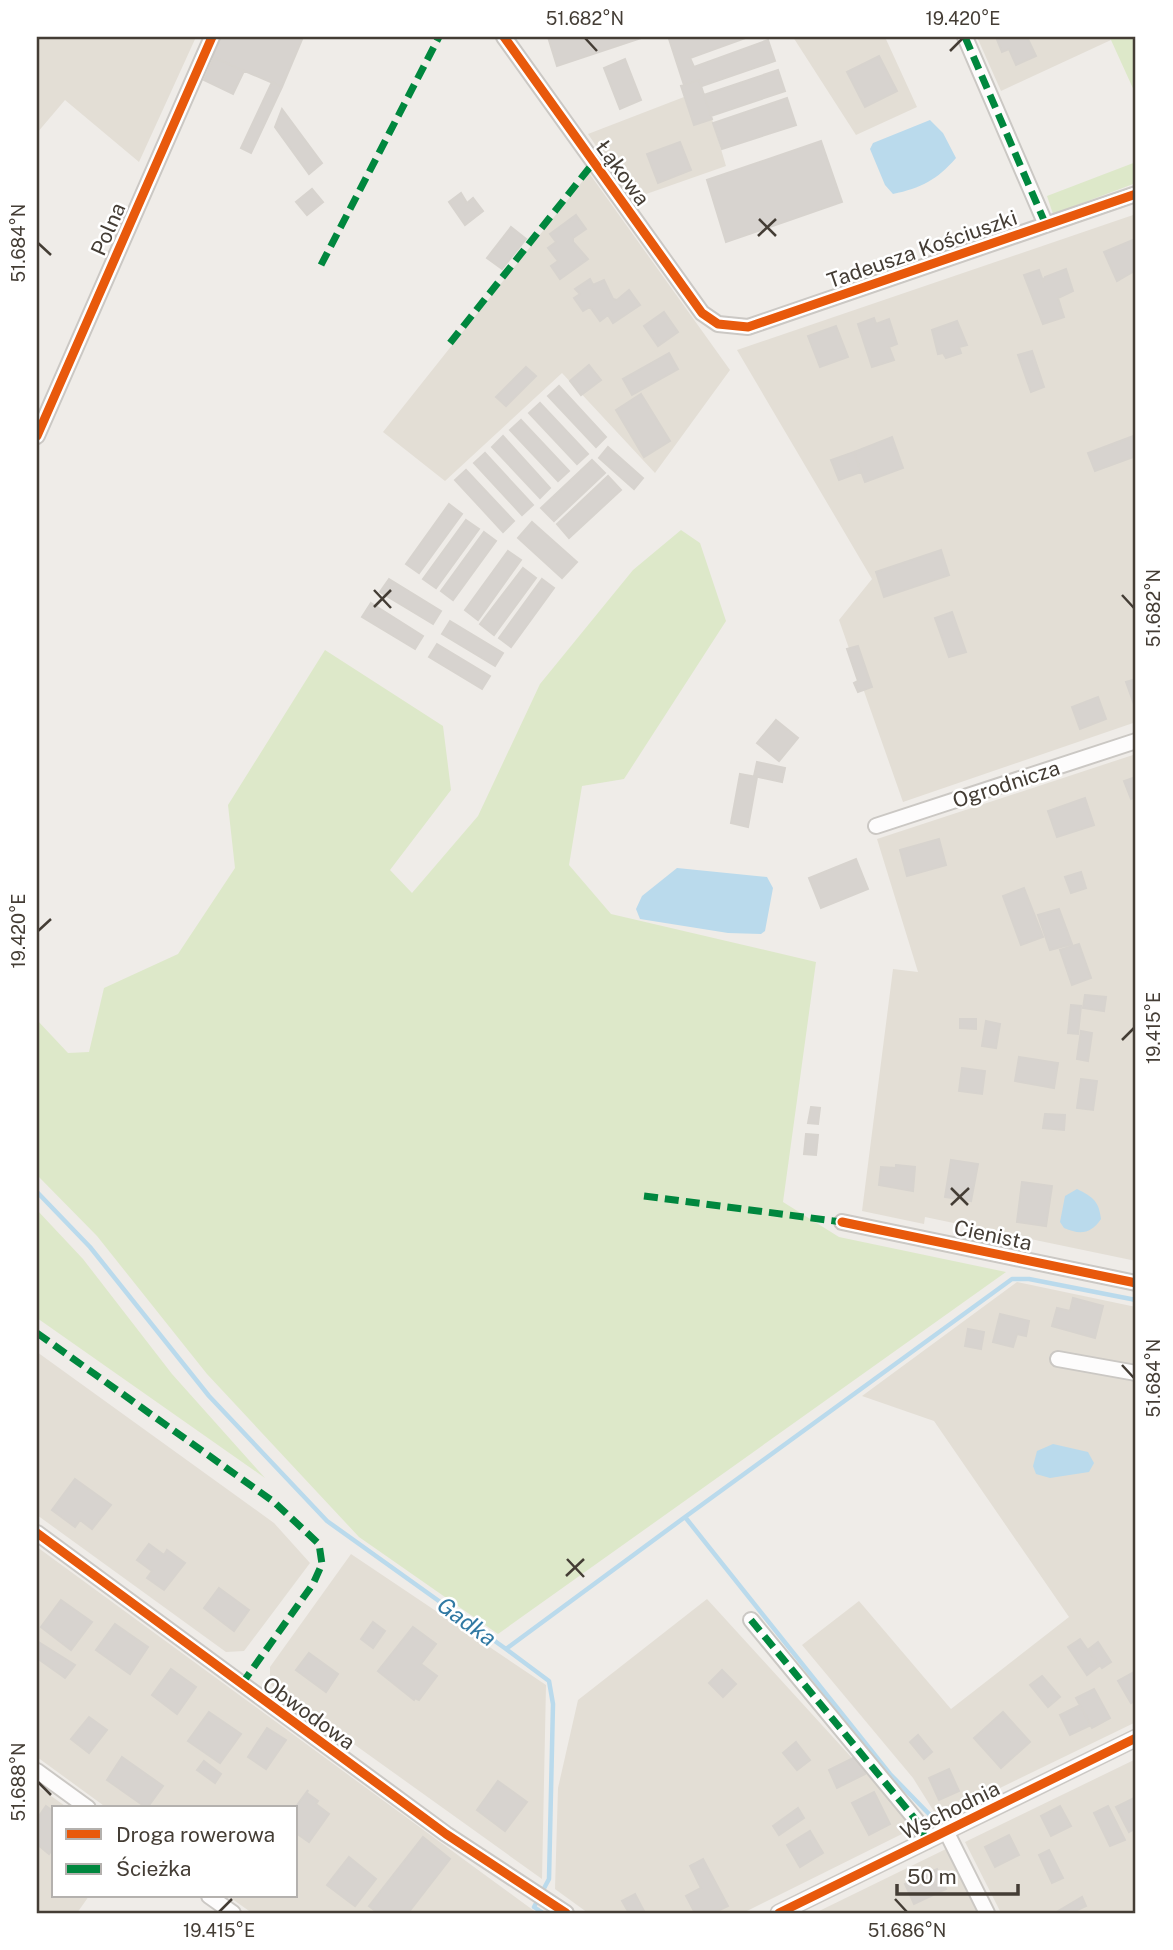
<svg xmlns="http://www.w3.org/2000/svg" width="1173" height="1950" font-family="'Public Sans',sans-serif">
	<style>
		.residential { fill: #e3ded5 }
		.green { fill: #dde8c9 }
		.water { fill: #badaec }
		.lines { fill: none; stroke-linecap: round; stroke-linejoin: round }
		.stream { stroke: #badaec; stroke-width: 4.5 }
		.building { fill: #d7d3cf; stroke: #d7d3ce; stroke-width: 2 }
		.minor-casing { stroke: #cbc8c4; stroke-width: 18 }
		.tertiary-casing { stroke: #cbc8c4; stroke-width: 19 }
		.minor { stroke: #fdfcfc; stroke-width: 14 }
		.tertiary { stroke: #fdfcfc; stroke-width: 16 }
		.quiet { stroke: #00873e; stroke-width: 7; stroke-dasharray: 14 7; stroke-linecap: butt }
		.cycleway-casing { stroke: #fff; stroke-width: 13 }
		.cycleway { stroke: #e8590c; stroke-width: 9 }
		.ticks { fill: none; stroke: #443d35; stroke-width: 2.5 }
		.labels { text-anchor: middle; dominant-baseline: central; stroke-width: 5; stroke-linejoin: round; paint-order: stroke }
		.street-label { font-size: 21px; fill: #443d35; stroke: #fff }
		.water-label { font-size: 23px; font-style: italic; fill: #3179a3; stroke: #fff }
		.neatline { fill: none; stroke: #443d35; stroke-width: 2.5 }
		.ticks-label { font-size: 18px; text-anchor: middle; fill: #443d35 }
	</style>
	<rect width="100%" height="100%" fill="#efece8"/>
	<path class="residential" d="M37,37H196L139,162L65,100L37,133Z
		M793,37H885L917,107L856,135Z
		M977,37H1109L1111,40L1001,91Z
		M684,97L694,125L712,119L726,166L632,199L588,134Z
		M589,173L730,370L655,473L562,373L445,481L383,432Z
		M1136,214V722L903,802L839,620L872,579L737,350Z
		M1136,754V1261L925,1217L924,1224L862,1211L893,969L918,972L877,839Z
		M1017,1282L1136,1307V1722L938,1818L913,1778L802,1645L859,1601L951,1709L1069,1617L934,1421L862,1396Z
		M37,1352L274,1523L310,1563L244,1651L226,1652L37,1515Z
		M37,1547L537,1913H252L228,1896H296V1808H107L37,1757Z
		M351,1554L546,1685L542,1879L270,1684V1667Z
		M707,1599L852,1758L857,1756L864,1771L916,1827L743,1913H588L555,1889L558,1788L578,1700Z
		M1136,1759V1913H1001L965,1842Z
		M37,1786L68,1808H54V1896H89L77,1913H37Z
		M946,1849L978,1913H815Z"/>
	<path class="green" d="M1109,37H1136V95L1111,40Z
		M1136,162V183L1053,214L1047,196Z
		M681,530L700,543L726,621L624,779L582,786L569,865L611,914L816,962L783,1202L839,1237L1006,1272L498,1634L359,1537L207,1374L97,1236L37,1175V1020L68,1053L89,1052L104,988L178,954L235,868L228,805L325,650L443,726L451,790L390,870L412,893L478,816L540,684L633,570Z
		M37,1210L83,1259L172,1374L265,1478L37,1318Z"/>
	<path class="water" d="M930,120L943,133L956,158C937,180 921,188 893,194L885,185L870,149L873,143Z
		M677,868L767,877L773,888L765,931L761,934L728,933L640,919L636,909L642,896Z
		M1077,1189C1093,1197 1099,1201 1101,1219C1091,1234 1080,1235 1064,1228L1060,1222L1065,1196Z
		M1053,1444L1088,1452L1094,1463L1089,1472L1050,1478L1036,1474L1033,1466L1037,1451Z"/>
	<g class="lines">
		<path class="stream" d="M37,1192L90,1247L209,1396L327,1521L506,1649L685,1517L890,1774L929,1814
			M685,1517L1012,1279H1029L1136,1300
			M506,1649L549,1681L553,1704L549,1879L534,1907L543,1913"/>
	</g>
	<path class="building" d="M221,37H303L282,87L212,57Z
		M548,37H644L557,66Z
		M675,37H748L690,58L694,67L768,40L775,61L702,86L699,80L684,85L669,39Z
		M996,37H1027L1036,56L1016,65L1009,49L1002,52Z
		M879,56L897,91L865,107L847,72Z
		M214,57L244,71L233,94L204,80Z
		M625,59L641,100L620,109L604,68Z
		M778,70L785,91L711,116L704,95Z
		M699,80L712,119L694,125L681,86Z
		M272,82L282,87L251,153L241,148Z
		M787,98L796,125L722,149L713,123Z
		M282,109L322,163L309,174L275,127Z
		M821,141L842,202L726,242L707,180Z
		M680,142L691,170L658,183L647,154Z
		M312,189L323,202L307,215L296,202Z
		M461,193L467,203L473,198L483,211L465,225L449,202Z
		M576,215L586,229L573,238V242L588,259L560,279L551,266L558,261L548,248L556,242L550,234Z
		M511,227L526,239L502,269L487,258Z
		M1133,240L1136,270L1117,281L1104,252Z
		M1066,269L1073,291L1058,298L1064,317L1043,324L1024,275L1039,270L1043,281L1045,277Z
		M590,279L593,285L604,280L613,299L617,300L629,290L640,305L613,323L608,315L600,321L590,307L583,311L574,298L580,294L575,289Z
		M664,312L678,332L658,346L644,326Z
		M874,318L876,324L889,319L897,344L889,347L894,360L872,367L858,324Z
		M957,321L967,345L959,347L961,353L946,358L943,353L938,354L932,330Z
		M836,326L848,357L820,367L808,336Z
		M1032,351L1044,387L1031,392L1018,355Z
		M669,353L678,369L632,395L623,379Z
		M589,365L601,380L581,395L570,381Z
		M526,367L536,376L506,406L496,397Z
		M559,386L606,437L596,447L548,396Z
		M641,394L670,441L644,457L616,410Z
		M540,403L588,454L577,464L529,413Z
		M521,420L569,471L558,481L510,430Z
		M1136,435V456L1095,471L1088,453Z
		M503,436L550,488L540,498L492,447Z
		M892,437L903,468L865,482L854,452Z
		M608,447L643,478L634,489L599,458Z
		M854,452L861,472L839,480L831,460Z
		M485,453L533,505L522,515L474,463Z
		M592,460L605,473L554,521L541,508Z
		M466,470L514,521L503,532L455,480Z
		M608,476L621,490L569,538L557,524Z
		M449,504L462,514L419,573L406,564Z
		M466,520L479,529L436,588L423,579Z
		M532,522L577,562L562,578L518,538Z
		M484,532L496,541L453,600L441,591Z
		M941,550L949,575L884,597L876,572Z
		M508,551L521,560L478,620L465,610Z
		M523,568L536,578L494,635L480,624Z
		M389,579L441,611L433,624L380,592Z
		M542,579L554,588L511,647L499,638Z
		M371,603L423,636L415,649L362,617Z
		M952,612L966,652L949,657L935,618Z
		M450,621L503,653L495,666L442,634Z
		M437,644L490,676L482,689L429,657Z
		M858,646L872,687L858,692L854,683L858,681L847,649Z
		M1136,679V710L1126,682Z
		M1098,697L1106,719L1080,729L1072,707Z
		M776,720L798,738L779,761L757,743Z
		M757,762L785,768L782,782L754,776Z
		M740,774L757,777L748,827L731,823Z
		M1136,777V797L1131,799L1124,781Z
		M1085,798L1094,825L1057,837L1048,811Z
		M939,839L946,865L907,876L900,850Z
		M856,859L868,889L821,908L809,878Z
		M1081,872L1086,888L1071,893L1065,877Z
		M1024,888L1043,937L1021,945L1003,896Z
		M1059,909L1072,944L1050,950L1038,915Z
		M1079,944L1091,978L1072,985L1060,950Z
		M1085,995L1106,997L1104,1011L1083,1008Z
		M1071,1005L1081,1006L1078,1034L1068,1033Z
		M960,1019H976V1029L960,1028Z
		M986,1021L1000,1024L996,1048L982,1046Z
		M1081,1031L1092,1033L1088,1061L1077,1059Z
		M1019,1057L1058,1063L1054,1088L1015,1081Z
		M962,1068L985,1071L982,1094L959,1091Z
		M1081,1079L1097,1081L1093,1110L1077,1108Z
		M811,1107L820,1108L818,1124L808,1123Z
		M1045,1114L1065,1115L1064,1130L1043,1128Z
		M806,1134L818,1135L816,1155L804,1154Z
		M951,1160L978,1164L971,1201L945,1197Z
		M896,1165L915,1167L913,1191L879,1185L881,1167L896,1168Z
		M1022,1182L1052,1186L1046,1226L1017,1222Z
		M1073,1298L1103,1306L1095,1338L1052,1326L1057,1308L1070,1311Z
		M1000,1314L1029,1321L1026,1336L1017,1334L1013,1347L993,1342Z
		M968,1329L984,1332L981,1349L965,1346Z
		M75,1479L111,1505L92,1529L80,1520L75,1527L52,1510Z
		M149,1544L164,1555L167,1550L185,1563L164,1590L147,1578L152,1571L137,1560Z
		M219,1588L249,1610L234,1631L204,1608Z
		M61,1600L92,1622L71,1650L41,1627Z
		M373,1622L385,1631L373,1648L361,1639Z
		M115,1624L148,1647L130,1674L96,1650Z
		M413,1627L436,1644L421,1664L437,1676L419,1700L415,1698L414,1700L378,1671Z
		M1080,1639L1099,1666L1087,1675L1068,1647Z
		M37,1641L75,1665L65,1678L37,1658Z
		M1098,1642L1111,1662L1102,1668L1089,1649Z
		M309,1653L338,1674L326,1692L296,1670Z
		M171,1669L196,1687L177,1714L152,1695Z
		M722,1670L736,1684L723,1697L709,1683Z
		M1136,1671V1700L1131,1703L1118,1681Z
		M1042,1676L1060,1697L1048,1707L1030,1685Z
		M1094,1689L1110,1718L1092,1728L1076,1698Z
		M1080,1705L1091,1725L1070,1735L1060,1715Z
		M209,1712L241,1734L220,1763L188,1741Z
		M1003,1712L1030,1742L1001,1768L974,1738Z
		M89,1717L107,1730L89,1753L71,1739Z
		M267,1728L286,1740L266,1769L248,1757Z
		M918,1735L932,1752L924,1759L910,1742Z
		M796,1742L810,1760L797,1770L783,1753Z
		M857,1756L865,1774L837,1788L829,1770Z
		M122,1757L163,1786L147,1808L107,1780Z
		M204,1761L221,1774L215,1783L197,1770Z
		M949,1769L959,1791L939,1800L929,1778Z
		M498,1781L527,1802L505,1831L477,1810Z
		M308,1790L307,1793L318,1801L316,1804L329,1814L309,1842L296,1833L295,1808Z
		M874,1792L890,1824L869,1835L852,1803Z
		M1136,1797V1828L1129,1832L1116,1807Z
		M46,1806L54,1812V1847L49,1854L37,1844V1819Z
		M1060,1806L1071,1826L1051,1836L1041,1816Z
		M1108,1806L1125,1840L1110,1846L1094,1813Z
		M798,1808L804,1818L779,1835L773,1826Z
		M810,1831L823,1853L800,1867L787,1845Z
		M1009,1835L1019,1855L995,1867L985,1847Z
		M423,1837L450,1859L408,1913H378L369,1906Z
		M1049,1850L1063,1878L1052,1883L1039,1855Z
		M349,1857L376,1879L355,1906L327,1885Z
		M703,1859L728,1906L713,1913H695L686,1896L701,1888L690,1866Z
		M937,1869L946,1889L914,1904L905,1884Z
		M635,1894L645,1913H629L622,1901Z
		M1082,1897L1086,1906L1071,1913H1055Z"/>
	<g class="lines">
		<defs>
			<path id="minor" d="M504,37L702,313L718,324L748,327L1136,194
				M965,37L1046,225
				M37,436L212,37
				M876,826L1136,741
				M842,1222L1136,1283
				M1058,1359L1136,1373
				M37,1533L446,1834L566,1913
				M751,1620L916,1820L927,1841
				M37,1771L88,1808
				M946,1831L987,1913
				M209,1896L233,1913"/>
			<path id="tertiary" d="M779,1913L1136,1738"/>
		</defs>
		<use href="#minor" class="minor-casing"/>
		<use href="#tertiary" class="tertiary-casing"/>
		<use href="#minor" class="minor"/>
		<use href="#tertiary" class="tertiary"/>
		<path class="quiet" d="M965,37L1046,225
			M321,265L439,37
			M450,343L594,162
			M644,1196L842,1222
			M37,1333L274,1502L319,1544L322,1564L313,1584L241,1685
			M751,1620L916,1820L927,1841"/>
		<defs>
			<path id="cycleway" d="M504,37L702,313L718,324L748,327L1136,194
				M37,436L212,37
				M842,1222L1136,1283
				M37,1533L446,1834L566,1913
				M779,1913L1136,1738"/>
		</defs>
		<use href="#cycleway" class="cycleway-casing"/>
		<use href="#cycleway" class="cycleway"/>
	</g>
	<path class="ticks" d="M585,38L597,51M950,51L963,38M759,219L776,236M758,236L776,219M38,243L51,255M374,590L391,608M1122,595L1134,608M374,607L391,590M38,931L51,919M1122,1040L1134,1028M951,1188L968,1205M951,1205L969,1188M1122,1365L1134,1378M567,1559L584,1577M566,1576L584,1559M38,1782L51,1795M895,1899L907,1912M219,1912L232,1899"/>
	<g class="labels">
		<g class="street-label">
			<text transform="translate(623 173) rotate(54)">Łąkowa</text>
			<text transform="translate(108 229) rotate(-66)">Polna</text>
			<text transform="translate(922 249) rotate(-19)">Tadeusza Kościuszki</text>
			<text transform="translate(1006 784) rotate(-18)">Ogrodnicza</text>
			<text transform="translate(993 1235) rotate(12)">Cienista</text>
			<text transform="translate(309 1713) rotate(36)">Obwodowa</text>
			<text transform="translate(950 1810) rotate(-26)">Wschodnia</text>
		</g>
		<g class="water-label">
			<text transform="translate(467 1621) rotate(36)">Gadka</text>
		</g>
	</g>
	<rect width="1173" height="1950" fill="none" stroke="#ffffff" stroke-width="77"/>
	<rect x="52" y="1806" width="245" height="91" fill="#ffffff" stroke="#b4b1ae" stroke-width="2"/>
	<rect x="66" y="1829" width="35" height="10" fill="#e8590c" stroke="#b4b1ae" stroke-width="2"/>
	<text x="116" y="1842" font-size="21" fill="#443d35">Droga rowerowa</text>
	<rect x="66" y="1864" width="35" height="10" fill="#00873e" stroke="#b4b1ae" stroke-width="2"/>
	<text x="116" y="1876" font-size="21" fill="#443d35">Ścieżka</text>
	<path d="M897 1884v10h121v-10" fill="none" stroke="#443d35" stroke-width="3.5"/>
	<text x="907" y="1884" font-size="21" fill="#443d35" stroke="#ffffff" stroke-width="5" paint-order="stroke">50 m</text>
	<rect x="38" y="38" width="1096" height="1874" class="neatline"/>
	<g class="ticks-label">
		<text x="585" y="25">51.682°N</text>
		<text x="963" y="25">19.420°E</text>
		<text transform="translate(19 243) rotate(-90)" y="6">51.684°N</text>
		<text transform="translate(1154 608) rotate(-90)" y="6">51.682°N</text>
		<text transform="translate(19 931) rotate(-90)" y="6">19.420°E</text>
		<text transform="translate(1154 1028) rotate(-90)" y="6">19.415°E</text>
		<text transform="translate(1154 1378) rotate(-90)" y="6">51.684°N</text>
		<text transform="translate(19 1782) rotate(-90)" y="6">51.688°N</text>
		<text x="219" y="1937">19.415°E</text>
		<text x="907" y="1937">51.686°N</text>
	</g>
</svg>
